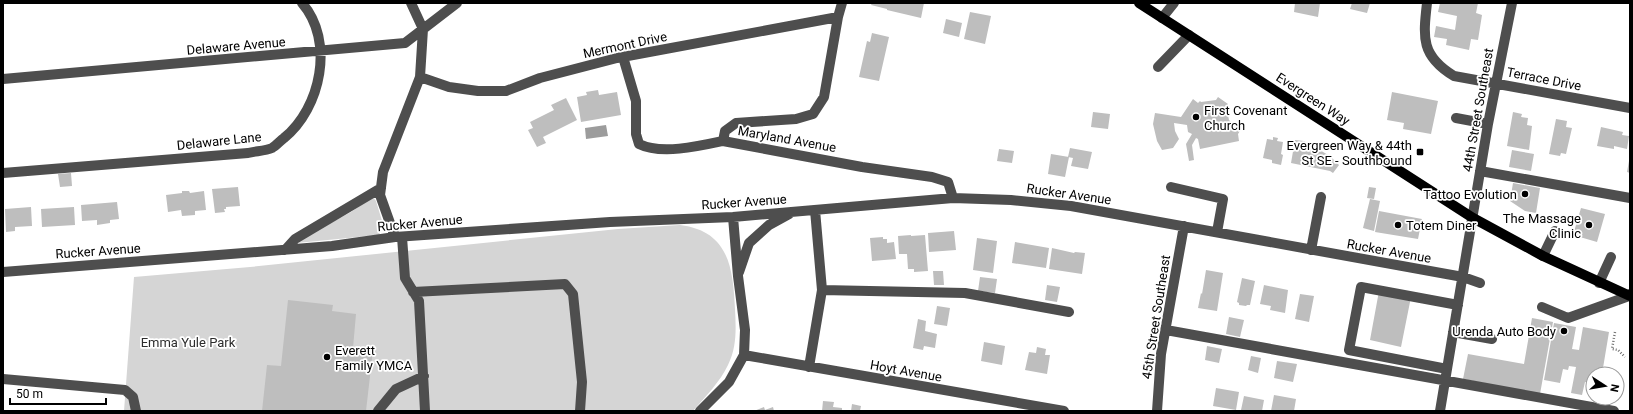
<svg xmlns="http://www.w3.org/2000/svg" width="1633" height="414" font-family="Roboto,sans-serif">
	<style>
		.green { fill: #d5d5d5 }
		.water { fill: #9c9c9c }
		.building { fill: #bebebe }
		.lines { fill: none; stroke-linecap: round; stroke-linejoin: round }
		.path { stroke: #707070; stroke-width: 2.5; stroke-dasharray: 1 2; stroke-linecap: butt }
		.minor { stroke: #4e4e4e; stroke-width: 10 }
		.major { stroke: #000; stroke-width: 10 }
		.poi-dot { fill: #000; stroke: #fff; stroke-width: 1.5 }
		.labels { text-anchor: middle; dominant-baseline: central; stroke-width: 3.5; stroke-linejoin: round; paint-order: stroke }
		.street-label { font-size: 13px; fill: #000; stroke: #fff }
		.poi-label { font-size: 13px; fill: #000; stroke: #fff; text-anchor: end }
		.park-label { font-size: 13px; fill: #2c2c2c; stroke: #fff }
	</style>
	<rect width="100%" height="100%" fill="#fff"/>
	<path class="green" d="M373,197L376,201L383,224L379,235L297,243L301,239L351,212Z
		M680,225C729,231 733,268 735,309C736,328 737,347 728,365C720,382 705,397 693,411H124L134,277L250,267L618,229Z"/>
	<path class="water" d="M606,125L608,136L586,139L585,128Z"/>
	<path class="building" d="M872,3H924L921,18L887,10V9L871,5Z
		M1295,3H1320L1318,17L1294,12Z
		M1352,3H1370L1367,13L1350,9Z
		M1440,3H1478L1476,13L1482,15L1478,40L1471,39L1469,50L1446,45L1447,39L1434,37L1436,26L1455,30L1457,16L1438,12Z
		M970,12L991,16L985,44L964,39Z
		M946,19L962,23L959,37L943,33Z
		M872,33L889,37L879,81L859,77L867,41L870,42Z
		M598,90L599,95L617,92L621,115L581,122L577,97L587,95L586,92Z
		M1392,92L1438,101L1431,134L1403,129L1404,123L1387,120Z
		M1218,97L1228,104L1226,106L1229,120L1231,122L1230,124L1240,131L1238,134L1239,141L1200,149L1198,139L1196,138L1192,145L1194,160L1189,161L1186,144L1192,134L1188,132L1187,125L1174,123L1175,131L1179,139L1173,148L1162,150L1157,141L1153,124L1155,113L1181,117L1193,99L1198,103L1200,101L1201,102L1216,100Z
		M566,98L577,120L543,137L546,143L537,147L528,130L533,128L530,122L554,110L551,105Z
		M1093,112L1110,114L1108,129L1091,127Z
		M1513,112L1522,114L1521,117L1528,118L1527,125L1532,126L1529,150L1507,146Z
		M1556,119L1567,121L1566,127L1572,128L1566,154L1561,153L1560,156L1549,154Z
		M1601,127L1623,132L1622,135L1629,136L1627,149L1614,146V149L1597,146Z
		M1273,137L1278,138L1277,141L1283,142L1281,154L1283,155L1281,165L1272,163V160L1263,158L1267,139L1273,140Z
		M1295,140L1304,141L1330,156L1339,165L1333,173L1330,171L1291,163Z
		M1070,148L1092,152L1088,169L1071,166L1073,158L1068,157Z
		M999,149L1014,151L1012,163L997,161Z
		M1512,150L1534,154L1531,171L1509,167Z
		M1051,154L1069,157L1065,177L1048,174Z
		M1629,161H1630V173L1627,172Z
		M71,173L72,186L60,187L58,174Z
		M1513,183L1540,188L1536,213L1525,211L1510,201Z
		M238,187L240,206L226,207V209H224L225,212L215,213L212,189Z
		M1369,187L1376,188L1374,199L1367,198Z
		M182,191H189L190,193L204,191L206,210L195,211V215L182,216L181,210L168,212L166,195L182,193Z
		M1370,199L1380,201L1374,231L1363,228Z
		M117,202L119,219L110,220V223L97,225V220L82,221L81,205Z
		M31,207L32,226L15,227V231L6,232L5,209Z
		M74,207L75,225L42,227L41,209Z
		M1581,208L1605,214L1597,242L1573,235Z
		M1379,211L1422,219L1418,239L1375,232Z
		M954,231L956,250L929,252L928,233Z
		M911,235V236L925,235L928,271L914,272V269H908L907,254H899L898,236Z
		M883,237V239H887V243L894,242L896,259L872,261L870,238Z
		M977,238L997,241L993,273L973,270Z
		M1015,242L1049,248L1046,268L1012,263Z
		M1052,248L1074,253L1075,252L1085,253L1082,274L1049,269Z
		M1206,270L1223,273L1217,311L1198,308L1201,293L1202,294Z
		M933,271H943L944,285H934Z
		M980,277L997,279L995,293L978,291Z
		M1242,278L1255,281L1250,305H1247L1246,306L1239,305V303L1237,302Z
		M1047,285L1060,287L1057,302L1045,300Z
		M1264,285L1288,290L1285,313L1270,310L1271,306L1260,304Z
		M1379,291L1411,297L1401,347L1370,340Z
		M1300,294L1314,296L1309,322L1295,319Z
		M288,300L333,305L332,311L356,314L353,348L373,350L366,411H262L267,365L281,366Z
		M937,306L950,308L947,326L934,324Z
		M1229,317L1244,320L1240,337L1226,334Z
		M1532,318L1553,322L1540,394L1463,379L1468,354L1524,364Z
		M918,319L926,321L925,331L937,334L935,348L924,346L923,350L913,348Z
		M1554,323L1576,327L1572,349L1579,350L1583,327L1609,332L1602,374H1593V383L1585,382L1582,395L1571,393L1576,367L1569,366L1568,370L1563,369L1560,383L1544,380Z
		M984,342L1005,346L1002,365L981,361Z
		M1207,346L1222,349L1219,363L1205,360Z
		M1037,347L1046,349L1045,355H1050L1047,374L1025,370L1029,352L1036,353Z
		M1251,356L1261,358L1258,373L1248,370Z
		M1277,361L1297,364L1293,382L1274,378Z
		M1216,388L1239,392L1236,410L1213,406Z
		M1274,395L1296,399L1294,411H1271Z
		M1244,396L1264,400L1262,411L1241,410Z
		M823,401L834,402L833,407L842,408V411H822Z
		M852,404L861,406L860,411H851Z
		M764,407L765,410L773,407L774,411H754Z"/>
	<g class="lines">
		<path class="path" d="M1615,332L1612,349L1618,350L1625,357"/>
		<path class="minor" d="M842,3L838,17L824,97L813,114L796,119L736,123L725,131L723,141L862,167L932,177L948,182L953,198
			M1427,3C1423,38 1421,56 1454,76L1630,108
			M1162,18L1174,3
			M623,57L636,101V134L639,144C661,155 700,146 723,141
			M1158,67L1189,35
			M420,77L449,87L478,91H506L540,78L617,58L838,17
			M3,79L405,43L457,3
			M1456,118L1488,124
			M1480,171L1630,198
			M3,173L248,153C255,151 265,151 272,148C276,146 280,141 284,138C321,108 335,41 302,3
			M1171,187L1223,199L1217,232
			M395,237L380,195L383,172L420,77L423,29L411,3
			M402,237L405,278L419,301L425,411
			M285,250L295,239L381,188
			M1311,250L1321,197
			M1543,256L1555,231
			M3,272L332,246L395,237L610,222L733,217L953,198L1011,200L1071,206L1463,277L1480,283
			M739,272L749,243L769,225L789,214
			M1599,283L1611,257
			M822,290L965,293L1069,312
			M413,292L565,284L573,294L582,382L580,411
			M1542,307L1568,318L1629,296L1630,294
			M1166,330L1614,411
			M1453,332L1492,339
			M744,355L1064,411
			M809,367L822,290L815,210
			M1447,369L1349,350L1361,287L1458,305
			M3,379L125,390L133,397L136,411
			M378,411L396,389L424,376
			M700,411L729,382L744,355L745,330L738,276L733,217
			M1157,411L1161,354L1184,226
			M1440,411L1488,124L1512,3"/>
		<path class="major" d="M1139,3L1473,218L1543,256L1630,296"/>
	</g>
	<g class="poi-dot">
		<circle cx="1196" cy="117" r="4"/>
		<rect x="1416" y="148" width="8" height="8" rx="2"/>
		<circle cx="1525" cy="194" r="4"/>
		<circle cx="1398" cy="225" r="4"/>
		<circle cx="1589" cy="225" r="4"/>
		<circle cx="1564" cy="331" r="4"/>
		<circle cx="327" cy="357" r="4"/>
	</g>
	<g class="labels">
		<g class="street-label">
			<text transform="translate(625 45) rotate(-12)">Mermont Drive</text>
			<text transform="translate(236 46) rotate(-5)">Delaware Avenue</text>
			<text transform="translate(1544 79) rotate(11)">Terrace Drive</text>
			<text transform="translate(1313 99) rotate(33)">Evergreen Way</text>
			<text transform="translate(1478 110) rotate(-80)">44th Street Southeast</text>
			<text transform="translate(787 139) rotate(10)">Maryland Avenue</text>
			<text transform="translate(219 141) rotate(-6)">Delaware Lane</text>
			<text transform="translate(1069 194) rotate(8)">Rucker Avenue</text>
			<text transform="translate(744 202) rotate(-4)">Rucker Avenue</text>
			<text transform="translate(420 223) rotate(-5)">Rucker Avenue</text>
			<text transform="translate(98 251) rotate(-4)">Rucker Avenue</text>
			<text transform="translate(1389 251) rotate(10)">Rucker Avenue</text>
			<text transform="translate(1156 317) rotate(-81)">45th Street Southeast</text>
			<text transform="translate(906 371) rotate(10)">Hoyt Avenue</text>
		</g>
		<g class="poi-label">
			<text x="1204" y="110" text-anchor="start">First Covenant<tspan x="1204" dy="15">Church</tspan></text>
			<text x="1412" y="145">Evergreen Way &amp; 44th<tspan x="1412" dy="15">St SE - Southbound</tspan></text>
			<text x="1517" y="194">Tattoo Evolution</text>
			<text x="1581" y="218">The Massage<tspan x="1581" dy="15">Clinic</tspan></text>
			<text x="1406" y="225" text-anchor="start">Totem Diner</text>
			<text x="1556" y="331">Urenda Auto Body</text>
			<text x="335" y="350" text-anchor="start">Everett<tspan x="335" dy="15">Family YMCA</tspan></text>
		</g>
		<g class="park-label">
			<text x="188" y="342">Emma Yule Park</text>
		</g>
	</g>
	<rect width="1633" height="414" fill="none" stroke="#000000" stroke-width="8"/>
	<g transform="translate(1605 386) rotate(102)"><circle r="19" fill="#ffffff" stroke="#999999"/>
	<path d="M0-3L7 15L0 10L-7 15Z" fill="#000000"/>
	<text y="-6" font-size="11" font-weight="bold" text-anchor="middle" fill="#000000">N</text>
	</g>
	<path d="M10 398v6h96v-6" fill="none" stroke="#000000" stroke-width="2"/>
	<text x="16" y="398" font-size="12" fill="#000000" stroke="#ffffff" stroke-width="3" paint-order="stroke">50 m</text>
</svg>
